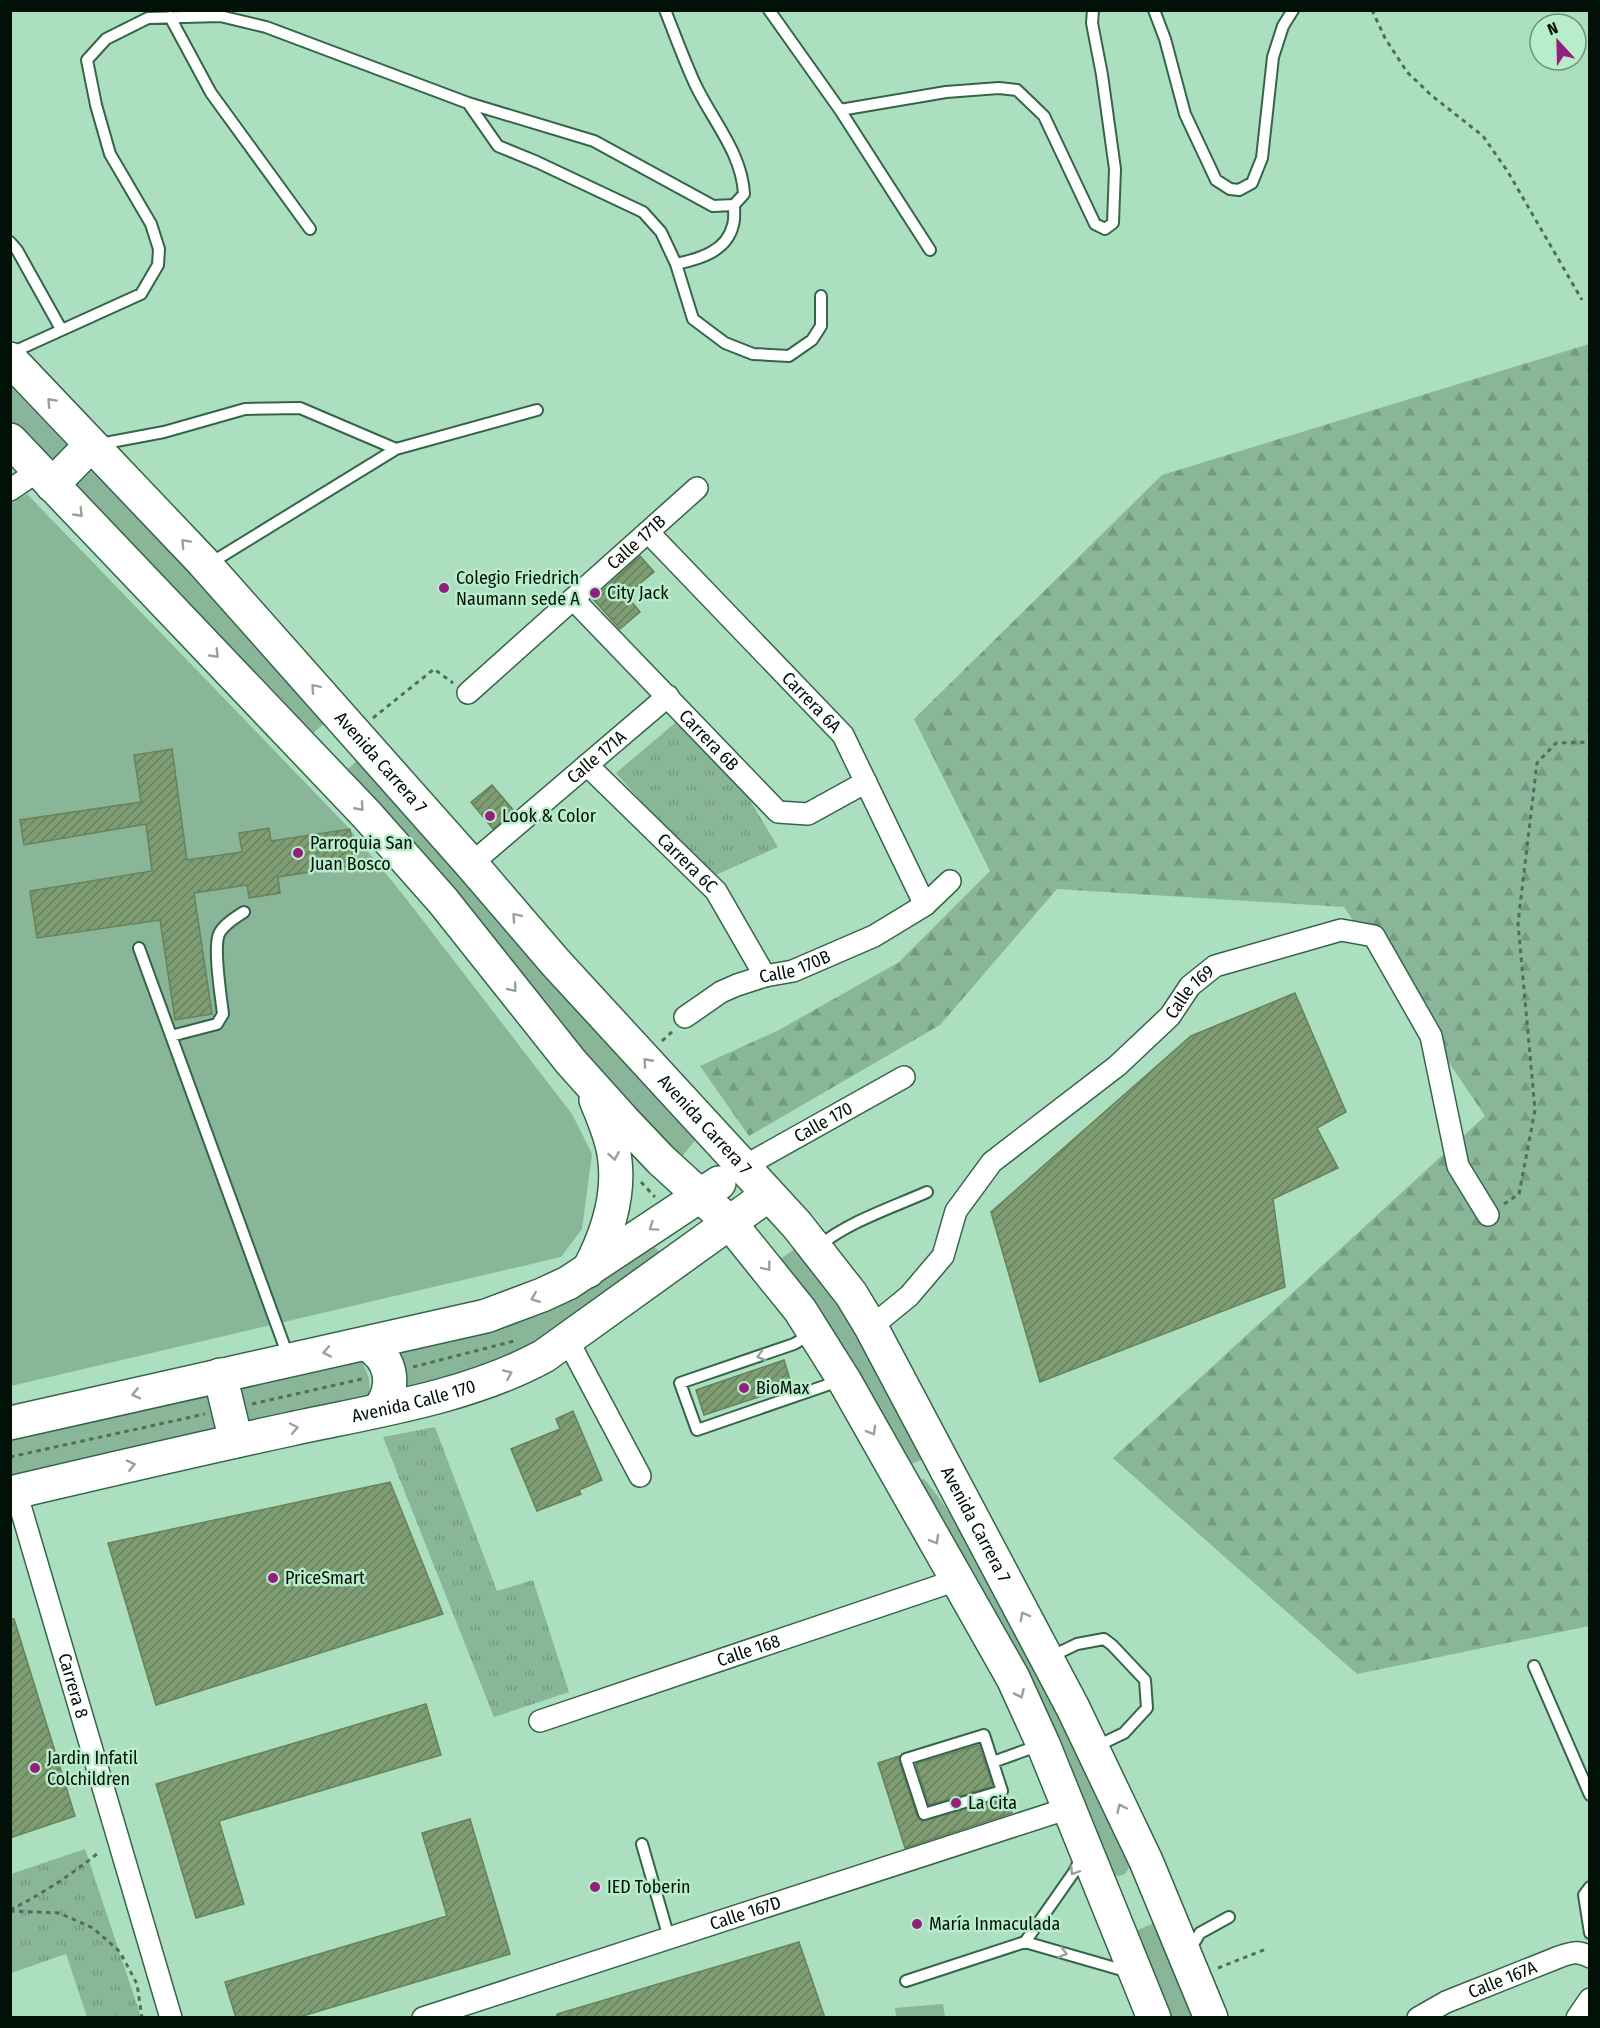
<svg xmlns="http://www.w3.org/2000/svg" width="1600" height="2028" font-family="'Fira Sans Condensed',sans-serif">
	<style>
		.grass { fill: #89b599 }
		.forest { fill: url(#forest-firs) }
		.park { fill: url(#park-tufts) }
		.building { fill: url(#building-hatch); stroke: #66835a; stroke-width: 1.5 }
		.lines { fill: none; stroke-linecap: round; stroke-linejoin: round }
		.service-casing { stroke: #356549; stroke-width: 14 }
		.minor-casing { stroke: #356549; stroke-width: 24 }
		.primary-casing { stroke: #356549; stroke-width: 36 }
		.path { stroke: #4f6f5b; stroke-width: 3; stroke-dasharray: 4.5 4.5; stroke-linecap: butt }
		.service { stroke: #fff; stroke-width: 10 }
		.minor { stroke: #fff; stroke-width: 21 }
		.primary { stroke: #fff; stroke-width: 33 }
		.oneway { stroke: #99a09c }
		.poi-dot { fill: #921f7d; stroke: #b9eccb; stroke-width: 2 }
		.labels { text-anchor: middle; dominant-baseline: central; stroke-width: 5; stroke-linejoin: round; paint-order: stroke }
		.street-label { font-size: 18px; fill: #011107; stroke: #b9eccb }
		.poi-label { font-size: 18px; fill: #011107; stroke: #b9eccb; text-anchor: start }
	</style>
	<defs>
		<pattern id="forest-firs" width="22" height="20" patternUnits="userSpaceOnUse" patternTransform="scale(1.5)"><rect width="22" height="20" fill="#89b599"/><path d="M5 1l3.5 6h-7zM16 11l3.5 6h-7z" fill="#749b82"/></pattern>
		<pattern id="park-tufts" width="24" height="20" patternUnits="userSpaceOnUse" patternTransform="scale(1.5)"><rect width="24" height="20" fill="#89b599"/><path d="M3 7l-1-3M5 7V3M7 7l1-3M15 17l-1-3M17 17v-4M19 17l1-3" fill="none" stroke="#749b82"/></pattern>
		<pattern id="building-hatch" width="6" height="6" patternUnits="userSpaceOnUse" patternTransform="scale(1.5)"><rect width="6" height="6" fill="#7f9d73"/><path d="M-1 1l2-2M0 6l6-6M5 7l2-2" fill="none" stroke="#667f5c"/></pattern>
	</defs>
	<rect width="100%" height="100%" fill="#acdfbf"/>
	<path class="grass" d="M10,371L77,440L50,469L11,424Z
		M95,462L327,721L311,735L69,486Z
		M27,494L347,826L404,896L572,1114L592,1154L582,1229L561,1257L11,1386L10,504Z
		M360,758L697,1138L680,1159L628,1105L346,771Z
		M646,1237L663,1256L510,1362L401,1392L389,1348Z
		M799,1246L857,1328L924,1459L903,1467L779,1260Z
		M361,1359L369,1378L370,1397L250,1422L243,1419L233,1387Z
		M213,1392L217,1428L212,1433L11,1481L10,1434Z
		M924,1479C950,1508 967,1545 986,1579C1038,1670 1083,1764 1129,1858L1130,1866L1125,1874L1119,1876L1111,1874L917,1481Z
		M1159,1921L1197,2017H1166L1131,1933Z
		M943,2004L945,2017H896L895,2008Z"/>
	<path class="forest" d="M1589,344V1626L1357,1674L1113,1458L1485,1116L1344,907L1057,889L940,1025L749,1136L700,1066L779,1030L899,962L990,871L914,719L1162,475Z"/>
	<path class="park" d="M675,723L734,774L778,847L709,878L616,773Z
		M435,1427L497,1591L533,1580L569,1692L494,1717L383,1437Z
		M85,1849L141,2017H87L66,1954L11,1973V1874Z"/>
	<path class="building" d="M640,556L654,572L626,595L640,612L620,629L593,599Z
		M172,749L187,860L242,852L239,833L269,828L271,841L350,829L356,865L278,877L280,893L249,898L247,885L194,893L212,1014L175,1020L160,920L37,938L30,891L152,871L146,824L24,845L20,820L141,802L134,755Z
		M492,785L514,811L493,829L471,802Z
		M1295,993L1346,1112L1317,1128L1338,1168L1273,1199L1285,1287L1040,1382L991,1212L1191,1036Z
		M784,1360L792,1386L704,1415L696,1390Z
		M573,1411L602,1480L579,1490L581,1494L537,1511L511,1449L560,1429L556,1419Z
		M390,1482L443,1614L156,1705L108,1543Z
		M10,1619H14L75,1816L10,1838Z
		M426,1704L441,1755L219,1821L244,1904L196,1918L156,1784Z
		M979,1745L993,1786L929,1805L916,1764Z
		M899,1756V1761L917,1816L922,1821L1007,1796L1012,1813L905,1848L878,1763Z
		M470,1819L510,1954L296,2018H236L225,1982L447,1916L422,1833Z
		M799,1942L825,2018H557V2014Z"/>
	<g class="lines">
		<defs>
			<path id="service" d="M769,10L840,110L930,250
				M1154,10L1165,39L1185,114L1216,180L1230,189L1239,190L1252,183L1262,158L1273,57L1283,26L1293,10
				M170,17L211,93L310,229
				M468,103L498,146L537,162L643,212L661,232L676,264L693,319L725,343L753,354L789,356L812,340L821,326V296
				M840,110L946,92L999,88L1017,90L1044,116L1095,224L1105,229L1113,223L1115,169L1102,75L1092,23L1093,10
				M10,242L17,250L61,329
				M676,264C700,259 727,251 733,225C735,219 734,211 734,205
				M11,353L141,294L158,265L159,249L151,224L110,154L96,105L87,60L106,39L148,18L220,16L266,27L468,103L594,141L713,206L734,205L744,194C742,153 712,120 695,84C684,60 675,35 665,10
				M100,444L164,432L245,409L300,408L396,449
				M209,564L396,449L537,410
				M139,948L288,1356
				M171,1036L217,1024L223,1014C221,997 213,948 219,934C223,925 236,917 244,912
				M819,1246C850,1221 891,1208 927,1192
				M811,1334L794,1344L680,1383L697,1430L839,1381
				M1050,1657L1077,1644L1104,1639L1112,1645L1145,1680L1147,1708L1124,1733L1095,1747
				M1534,1666L1590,1795
				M984,1735L1002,1791L924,1814L906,1759Z
				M993,1762L1040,1745
				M642,1844L669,1938
				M1081,1858L1074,1872L1025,1942L1129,1972
				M1590,1887L1584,1895L1590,1933
				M1189,1951L1200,1933L1229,1917
				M906,1981L1025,1942"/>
			<g id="minor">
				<path d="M10,490L38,471"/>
				<path id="s1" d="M648,532L843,735L925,905"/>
				<path id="s2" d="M573,599L778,812L808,814L866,782"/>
				<path id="s3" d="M468,693L697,488"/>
				<path id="s4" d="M587,765L716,891L765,976"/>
				<path id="s5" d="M471,864L668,696"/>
				<path id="s6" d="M685,1017L721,992L737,985L765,976L793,971L874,936L925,905L950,881"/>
				<path id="s7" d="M743,1167L904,1077"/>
				<path id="s8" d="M871,1327L909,1296L943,1256L956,1211L992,1162L1117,1066L1170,1016L1190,986L1215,966L1341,930L1374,936L1431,1036L1458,1166L1488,1215"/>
				<path d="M567,1339L640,1476"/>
				<path id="s9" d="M16,1492L171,2018"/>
				<path id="s10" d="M540,1721L957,1580"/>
				<path id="s11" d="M423,2018L1069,1808"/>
				<path id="s12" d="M1418,2018L1446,2002L1559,1957C1570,1953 1578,1950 1590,1957"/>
				<path d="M1577,2018L1590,1999"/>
			</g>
			<g id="primary">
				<path id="s13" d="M10,359L203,562L471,864L556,963L797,1225L851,1294L871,1327L1073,1708L1146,1861L1211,2018"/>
				<path d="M10,440L367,815L443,901L571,1062L624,1121L661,1160L729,1222L800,1310L844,1380L1013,1678L1043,1744L1154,2018"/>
				<path d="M52,485L91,445"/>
				<path d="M588,1271C609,1232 623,1188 612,1144C608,1129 602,1114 596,1100"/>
				<path d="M367,1344C392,1359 397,1386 379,1410"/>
				<path d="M220,1375L236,1441"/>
				<path d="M10,1423L486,1316L542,1295L568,1283L719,1183"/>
				<path id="s14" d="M10,1493C104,1471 197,1449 291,1429C374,1411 469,1397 544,1356L768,1195"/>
			</g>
		</defs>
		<use href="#service" class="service-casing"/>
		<use href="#minor" class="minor-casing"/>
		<use href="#primary" class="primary-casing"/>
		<path class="path" d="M1372,10L1385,38L1407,72L1431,95L1483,136L1508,172L1582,300
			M373,718L434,669L453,683
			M662,1041L673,1031
			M641,1182L655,1197
			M1504,1204L1519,1194L1535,1110L1518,923L1537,763L1556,743L1590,742
			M413,1367L514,1341
			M252,1404L366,1378
			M10,1457L205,1414
			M10,1910C42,1894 71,1875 98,1853
			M10,1911L59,1913L93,1928L120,1952L137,1984L142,2018
			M1218,1968L1266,1949"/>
		<use href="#service" class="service"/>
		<use href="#minor" class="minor"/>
		<use href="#primary" class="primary"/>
	</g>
	<defs><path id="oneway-chevron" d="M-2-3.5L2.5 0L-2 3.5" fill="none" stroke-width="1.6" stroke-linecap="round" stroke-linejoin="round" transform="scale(1.5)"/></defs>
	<g class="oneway">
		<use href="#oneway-chevron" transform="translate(51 402) rotate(-133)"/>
		<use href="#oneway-chevron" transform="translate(79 513) rotate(46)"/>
		<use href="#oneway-chevron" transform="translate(185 543) rotate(-133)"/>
		<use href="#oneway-chevron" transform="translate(215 654) rotate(46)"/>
		<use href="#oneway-chevron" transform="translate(315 688) rotate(-131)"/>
		<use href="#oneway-chevron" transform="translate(360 807) rotate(48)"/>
		<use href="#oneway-chevron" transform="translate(516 917) rotate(-131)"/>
		<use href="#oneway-chevron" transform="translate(513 988) rotate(51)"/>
		<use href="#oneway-chevron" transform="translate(647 1062) rotate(-132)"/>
		<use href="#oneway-chevron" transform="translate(614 1156) rotate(80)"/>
		<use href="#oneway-chevron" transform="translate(653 1227) rotate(146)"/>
		<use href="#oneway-chevron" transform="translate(767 1267) rotate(52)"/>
		<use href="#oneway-chevron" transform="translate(535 1298) rotate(158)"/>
		<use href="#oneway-chevron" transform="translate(327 1352) rotate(169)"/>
		<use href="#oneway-chevron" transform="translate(761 1356) rotate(162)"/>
		<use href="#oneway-chevron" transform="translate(508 1374) rotate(-23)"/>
		<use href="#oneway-chevron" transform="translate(136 1394) rotate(167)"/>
		<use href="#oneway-chevron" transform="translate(294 1428) rotate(-12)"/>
		<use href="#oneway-chevron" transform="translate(872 1431) rotate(60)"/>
		<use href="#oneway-chevron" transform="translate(131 1465) rotate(-13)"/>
		<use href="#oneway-chevron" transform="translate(935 1540) rotate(60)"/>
		<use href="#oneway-chevron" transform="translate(1024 1616) rotate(-118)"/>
		<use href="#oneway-chevron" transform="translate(1020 1694) rotate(66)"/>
		<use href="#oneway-chevron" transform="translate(1121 1808) rotate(-115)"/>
		<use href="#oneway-chevron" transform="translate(1074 1871) rotate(122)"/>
		<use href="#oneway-chevron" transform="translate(1063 1953) rotate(16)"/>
	</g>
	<g class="poi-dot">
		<circle cx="444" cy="588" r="6"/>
		<circle cx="595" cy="593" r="6"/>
		<circle cx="490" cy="816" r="6"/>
		<circle cx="298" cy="853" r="6"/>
		<circle cx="744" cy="1388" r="6"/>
		<circle cx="273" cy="1578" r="6"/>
		<circle cx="35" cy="1768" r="6"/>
		<circle cx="956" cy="1803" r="6"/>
		<circle cx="595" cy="1887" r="6"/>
		<circle cx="917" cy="1924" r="6"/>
	</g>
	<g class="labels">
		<g class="street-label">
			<text stroke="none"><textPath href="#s3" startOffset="226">Calle 171B</textPath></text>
			<text stroke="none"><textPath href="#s1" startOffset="236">Carrera 6A</textPath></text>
			<text stroke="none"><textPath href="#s2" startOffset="196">Carrera 6B</textPath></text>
			<text stroke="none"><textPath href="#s5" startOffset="165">Calle 171A</textPath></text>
			<text stroke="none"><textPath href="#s13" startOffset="548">Avenida Carrera 7</textPath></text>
			<text stroke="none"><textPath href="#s4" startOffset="140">Carrera 6C</textPath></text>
			<text stroke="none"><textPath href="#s6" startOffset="122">Calle 170B</textPath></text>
			<text stroke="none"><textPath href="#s8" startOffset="471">Calle 169</textPath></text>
			<text stroke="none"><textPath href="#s7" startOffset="92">Calle 170</textPath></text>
			<text stroke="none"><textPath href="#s13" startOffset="1034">Avenida Carrera 7</textPath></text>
			<text stroke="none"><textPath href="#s14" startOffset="414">Avenida Calle 170</textPath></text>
			<text stroke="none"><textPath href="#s13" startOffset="1520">Avenida Carrera 7</textPath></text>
			<text stroke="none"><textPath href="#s10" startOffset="220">Calle 168</textPath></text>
			<text stroke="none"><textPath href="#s9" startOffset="202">Carrera 8</textPath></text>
			<text stroke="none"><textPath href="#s11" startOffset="339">Calle 167D</textPath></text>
			<text stroke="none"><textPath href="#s12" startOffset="93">Calle 167A</textPath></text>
		</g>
		<g class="poi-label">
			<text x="456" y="578">Colegio Friedrich<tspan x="456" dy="21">Naumann sede A</tspan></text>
			<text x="607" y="593">City Jack</text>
			<text x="502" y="816">Look &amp; Color</text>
			<text x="310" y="843">Parroquia San<tspan x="310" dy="21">Juan Bosco</tspan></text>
			<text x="756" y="1388">BioMax</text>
			<text x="285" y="1578">PriceSmart</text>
			<text x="47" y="1758">Jardin Infatil<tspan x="47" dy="21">Colchildren</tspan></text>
			<text x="968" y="1803">La Cita</text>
			<text x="607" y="1887">IED Toberin</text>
			<text x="929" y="1924">María Inmaculada</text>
		</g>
	</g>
	<rect width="1600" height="2028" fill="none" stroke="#011107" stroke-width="24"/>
	<g transform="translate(1558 42) rotate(338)"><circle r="28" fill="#b9eccb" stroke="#6f947d" stroke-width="1.5"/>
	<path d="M0-4.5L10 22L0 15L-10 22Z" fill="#921f7d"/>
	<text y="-9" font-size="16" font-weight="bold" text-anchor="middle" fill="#011107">N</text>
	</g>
</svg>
